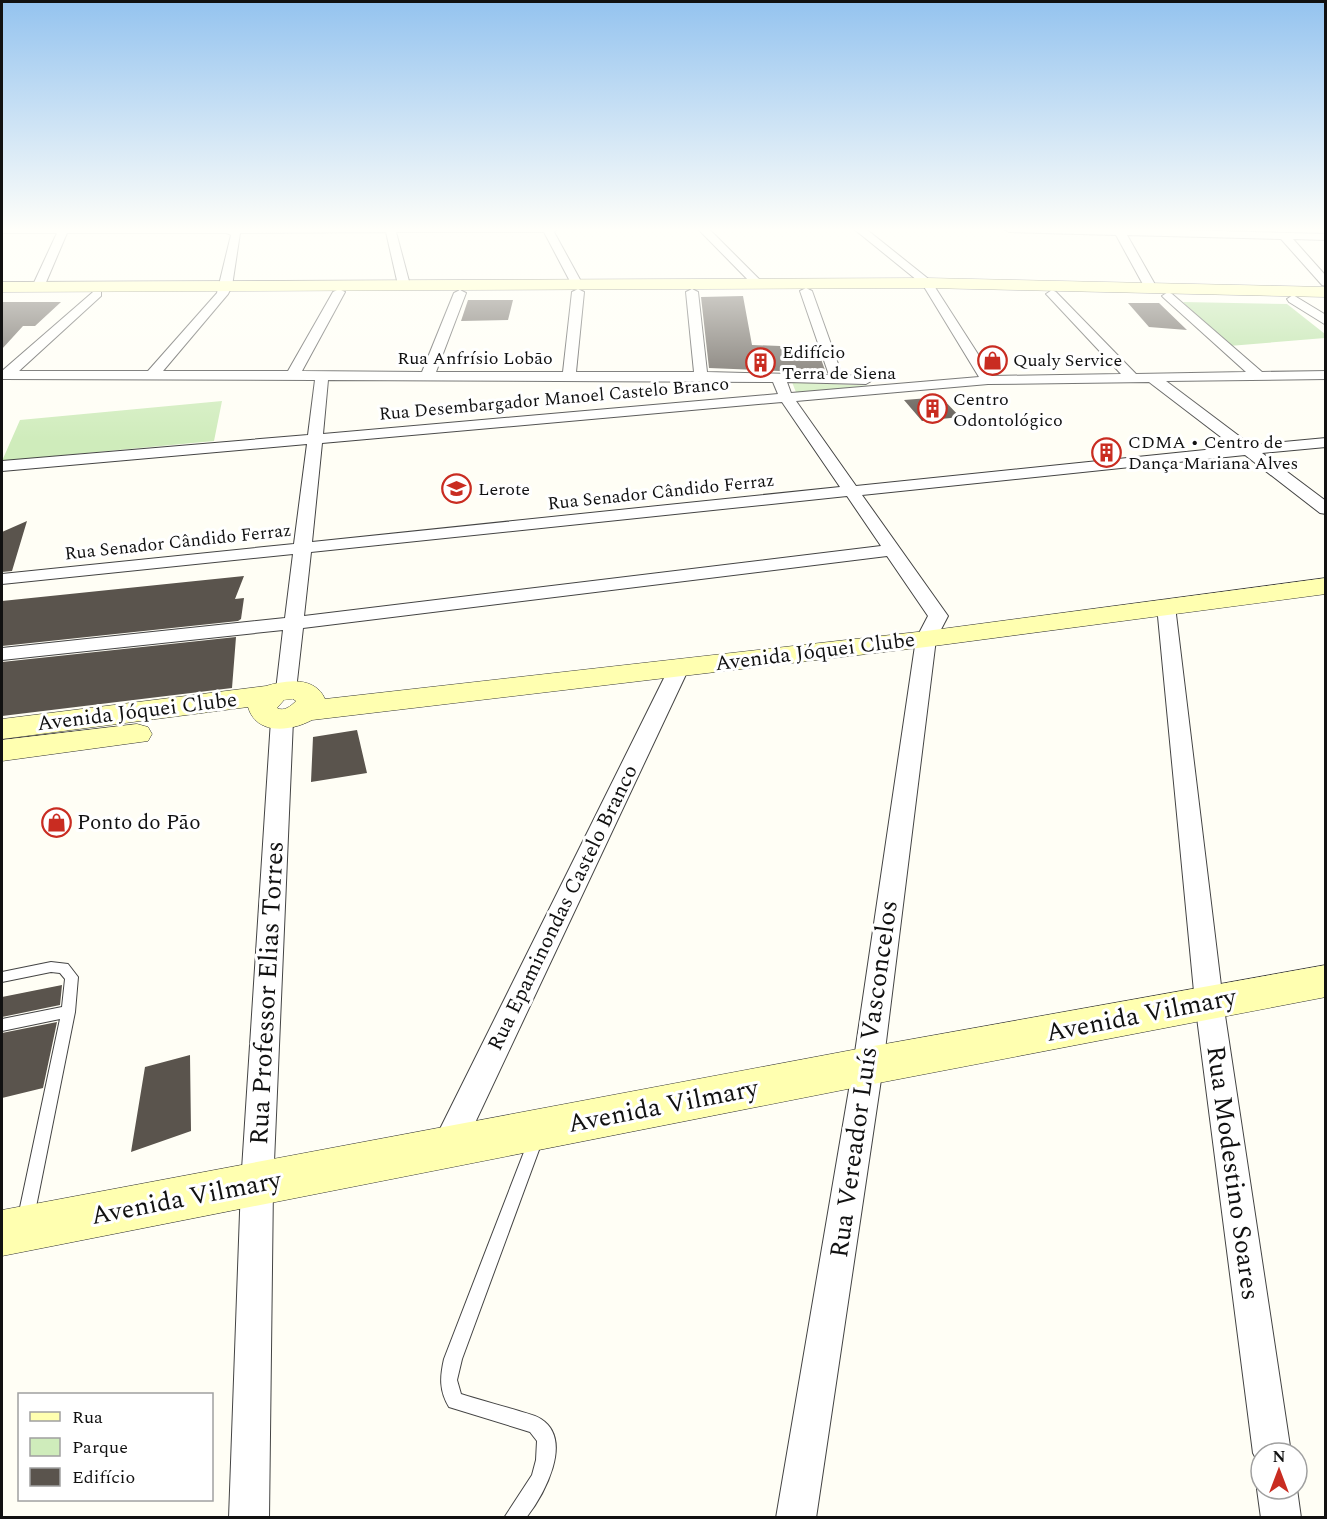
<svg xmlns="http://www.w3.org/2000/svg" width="1327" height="1519" font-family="Spectral,serif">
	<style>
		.green { fill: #cfecbb }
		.forest { fill: #b1de9a }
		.building { fill: #5a544d }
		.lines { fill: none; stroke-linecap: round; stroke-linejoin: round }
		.lane-casing { stroke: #444; stroke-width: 2 }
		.street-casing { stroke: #444; stroke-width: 2 }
		.secondary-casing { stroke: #333; stroke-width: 1 }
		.lane { fill: #fff; fill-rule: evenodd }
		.street { fill: #fff; fill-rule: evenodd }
		.secondary { fill: #ffffb0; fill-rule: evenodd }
		.labels { text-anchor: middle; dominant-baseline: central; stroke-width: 6; stroke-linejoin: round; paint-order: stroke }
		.far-poi-label { font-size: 18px; fill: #111; stroke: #fff; text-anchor: start }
		.far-street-label { font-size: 18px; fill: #111; stroke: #fff }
		.street-label { font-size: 21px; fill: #111; stroke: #fff }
		.poi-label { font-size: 21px; fill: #111; stroke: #fff; text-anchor: start }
		.near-street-label { font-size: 26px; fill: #111; stroke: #fff }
	</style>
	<rect width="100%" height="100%" fill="#fffef5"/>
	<path class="green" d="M792,382L896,387L797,395Z
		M222,401L214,441L2,461L20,420Z"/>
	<path class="forest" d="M1183,302L1287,304L1325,334V338L1229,346Z"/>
	<path class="building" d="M743,296L752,345L780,346L821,359L826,373L709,368L701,297Z
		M468,300H513L508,320L461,321Z
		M2,302H61L35,326H23L2,349Z
		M1128,303H1159L1187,330L1149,327Z
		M941,397L960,417L922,421L904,400Z
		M27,521L12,571L2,572V532Z
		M244,576L235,599L244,598L241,619L238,621L2,646V601Z
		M236,637L232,688L2,716V662Z
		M357,730L367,773L311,782L313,737Z
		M62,985L60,1005L2,1017V997Z
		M57,1022L43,1088L2,1098V1033Z
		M190,1055L191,1131L131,1152L145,1067Z"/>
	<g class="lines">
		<defs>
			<path id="lane" d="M51,962L68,964L78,977L75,1012L34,1217L31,1222L26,1225L21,1222L18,1217L60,1019L2,1031V1019L62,1007L65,979L60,973L51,972L2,982V972Z
				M536,1132L541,1134L543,1139L462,1359L457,1380L461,1394C480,1400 499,1405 519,1411C525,1413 535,1415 541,1419C574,1440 544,1495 526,1518H504L532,1475L536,1460L537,1441L530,1432L449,1407C439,1390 440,1377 444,1359L529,1139L531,1134Z"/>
			<path id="street" d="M2,229H558L554,232L583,285L577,288L573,287L544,232H396L410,285L404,288L398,285L386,232L240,233L232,286L228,294L163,371H288L333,292L339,289L345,292L302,371L422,372L454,293L460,290L466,293L436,372H563L572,292L578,289L584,292L576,372H694L686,292L692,289L698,292L707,372L829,375L800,291L806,288L812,291L842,375L866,376L873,380L866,384L787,382L791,393L979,377L923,285L854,229H866L931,281L992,376L1121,374L1048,296L1046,294L1052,290L1056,292L1136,374L1246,372L1164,298L1162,296L1168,292L1172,294L1262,372L1326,371V379L1166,381L1251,445L1326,438V447L1262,453L1326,501V514L1320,513L1245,455L862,495L948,616L936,639L883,1066L816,1518H776L853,1066L916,639L928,616L887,556L303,628L296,690L293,695L286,697L279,695L276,690L283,630L2,660V648L285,618L293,554L2,584V574L294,544L307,444L2,471V461L308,435L315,380L2,379V371L93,292H101V296L19,371H148L217,293L231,235L227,233H67L44,287L38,290L32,287L57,233H2ZM328,380L773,382L778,394L323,434ZM1149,382L1234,447L856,486L796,401L988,384ZM782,402L840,487L312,542L322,443ZM847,496L881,546L304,616L311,552Z
				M698,229H709L762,282V286H754Z
				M1004,229H1145L1326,234V240L1293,239L1326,276V286L1322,285L1281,239L1127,235L1157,288L1151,291L1145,288L1116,235L1009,232Z
				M1293,295L1326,315V325L1289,302L1287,299Z
				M1166,600L1173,602L1175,606L1223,1002L1291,1453H1261V1468L1253,1453L1195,1002L1157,606L1159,602Z
				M679,662L686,664L689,668L458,1159L447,1163L436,1159L431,1148L436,1137L669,668L672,664Z
				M282,713L290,715L293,720L273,1185L269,1518H229L241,1185L271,720L274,715Z
				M1261,1480V1489H1297L1301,1518H1261L1257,1489Z"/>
			<path id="secondary" d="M927,278L1326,287V297L927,288L2,292V282Z
				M1326,578V594L926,647L312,720C290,732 256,735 248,707L2,739V719L266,686C286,680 315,676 325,699L926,631ZM293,699L296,701C291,706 284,712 277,708L284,700Z
				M137,724L148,727L152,734L148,741L2,761V740Z
				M1326,965V997L868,1085L2,1256V1210L868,1047Z"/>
		</defs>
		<use href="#lane" class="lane-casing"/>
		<use href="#street" class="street-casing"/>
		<use href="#secondary" class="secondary-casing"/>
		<use href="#lane" class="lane"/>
		<use href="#street" class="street"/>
		<use href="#secondary" class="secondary"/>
	</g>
	<linearGradient id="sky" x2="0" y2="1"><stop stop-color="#94c3ef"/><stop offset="0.52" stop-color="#fffffa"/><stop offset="1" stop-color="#fffffa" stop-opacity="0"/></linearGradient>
	<rect width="1327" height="442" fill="url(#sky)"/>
	<defs>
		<symbol id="shop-ring" viewBox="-11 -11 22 22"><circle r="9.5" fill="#fff" stroke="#c92c21" stroke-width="1.5"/><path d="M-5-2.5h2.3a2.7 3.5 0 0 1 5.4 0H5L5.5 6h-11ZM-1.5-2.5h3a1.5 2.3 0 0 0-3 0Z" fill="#c92c21"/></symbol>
		<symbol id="building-ring" viewBox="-11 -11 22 22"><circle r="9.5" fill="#fff" stroke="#c92c21" stroke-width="1.5"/><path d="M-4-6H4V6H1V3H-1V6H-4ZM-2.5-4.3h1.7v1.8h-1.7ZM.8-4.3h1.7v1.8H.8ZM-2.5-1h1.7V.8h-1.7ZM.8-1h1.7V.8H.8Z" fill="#c92c21"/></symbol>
		<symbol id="school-ring" viewBox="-11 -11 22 22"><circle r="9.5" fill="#fff" stroke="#c92c21" stroke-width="1.5"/><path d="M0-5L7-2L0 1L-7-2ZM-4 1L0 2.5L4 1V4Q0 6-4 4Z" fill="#c92c21"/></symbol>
	</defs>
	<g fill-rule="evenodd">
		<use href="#shop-ring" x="976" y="344" width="33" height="33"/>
		<use href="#building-ring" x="744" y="346" width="33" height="33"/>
		<use href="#building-ring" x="916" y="392" width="33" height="33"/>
		<use href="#building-ring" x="1090" y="436" width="33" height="33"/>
		<use href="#school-ring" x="440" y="472" width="33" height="33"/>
		<use href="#shop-ring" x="40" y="806" width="33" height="33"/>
	</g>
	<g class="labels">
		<g class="far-poi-label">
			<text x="782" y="352">Edifício<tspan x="782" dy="21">Terra de Siena</tspan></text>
			<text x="1013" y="360">Qualy Service</text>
			<text x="953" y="399">Centro<tspan x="953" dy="21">Odontológico</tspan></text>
			<text x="1128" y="442">CDMA • Centro de<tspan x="1128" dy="21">Dança Mariana Alves</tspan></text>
			<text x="478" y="489">Lerote</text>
		</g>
		<g class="far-street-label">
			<text x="475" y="358">Rua Anfrísio Lobão</text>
			<text transform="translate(554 399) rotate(-5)">Rua Desembargador Manoel Castelo Branco</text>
			<text transform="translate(661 492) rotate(-6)">Rua Senador Cândido Ferraz</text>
			<text transform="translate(178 542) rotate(-6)">Rua Senador Cândido Ferraz</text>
		</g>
		<g class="street-label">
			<text transform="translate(815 652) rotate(-7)">Avenida Jóquei Clube</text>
			<text transform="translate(137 712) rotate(-7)">Avenida Jóquei Clube</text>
			<text transform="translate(563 908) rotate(-64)">Rua Epaminondas Castelo Branco</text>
		</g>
		<g class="poi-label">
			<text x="77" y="823">Ponto do Pão</text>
		</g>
		<g class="near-street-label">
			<text transform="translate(267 993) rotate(-87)">Rua Professor Elias Torres</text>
			<text transform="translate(1141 1015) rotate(-11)">Avenida Vilmary</text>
			<text transform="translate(864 1079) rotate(-82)">Rua Vereador Luís Vasconcelos</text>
			<text transform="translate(663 1106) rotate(-11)">Avenida Vilmary</text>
			<text transform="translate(1233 1173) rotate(82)">Rua Modestino Soares</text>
			<text transform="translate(186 1198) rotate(-11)">Avenida Vilmary</text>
		</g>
	</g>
	<rect width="1327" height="1519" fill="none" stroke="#111111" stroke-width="6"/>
	<rect x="18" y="1393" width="195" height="108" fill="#ffffff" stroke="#a0a0a0" stroke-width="1.5"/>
	<rect x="30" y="1412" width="30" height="9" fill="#ffffb0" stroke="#a0a0a0" stroke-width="1.5"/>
	<text x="72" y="1423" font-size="18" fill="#111111">Rua</text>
	<rect x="30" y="1438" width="30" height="18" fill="#cfecbb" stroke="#a0a0a0" stroke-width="1.5"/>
	<text x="72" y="1453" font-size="18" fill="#111111">Parque</text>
	<rect x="30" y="1468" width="30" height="18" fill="#5a544d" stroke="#a0a0a0" stroke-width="1.5"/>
	<text x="72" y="1483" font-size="18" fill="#111111">Edifício</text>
	<g transform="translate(1279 1471)"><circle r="28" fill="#ffffff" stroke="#a0a0a0" stroke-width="1.5"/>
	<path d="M0-4.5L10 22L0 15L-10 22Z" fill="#c92c21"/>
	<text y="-9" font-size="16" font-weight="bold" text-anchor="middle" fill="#111111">N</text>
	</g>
</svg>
